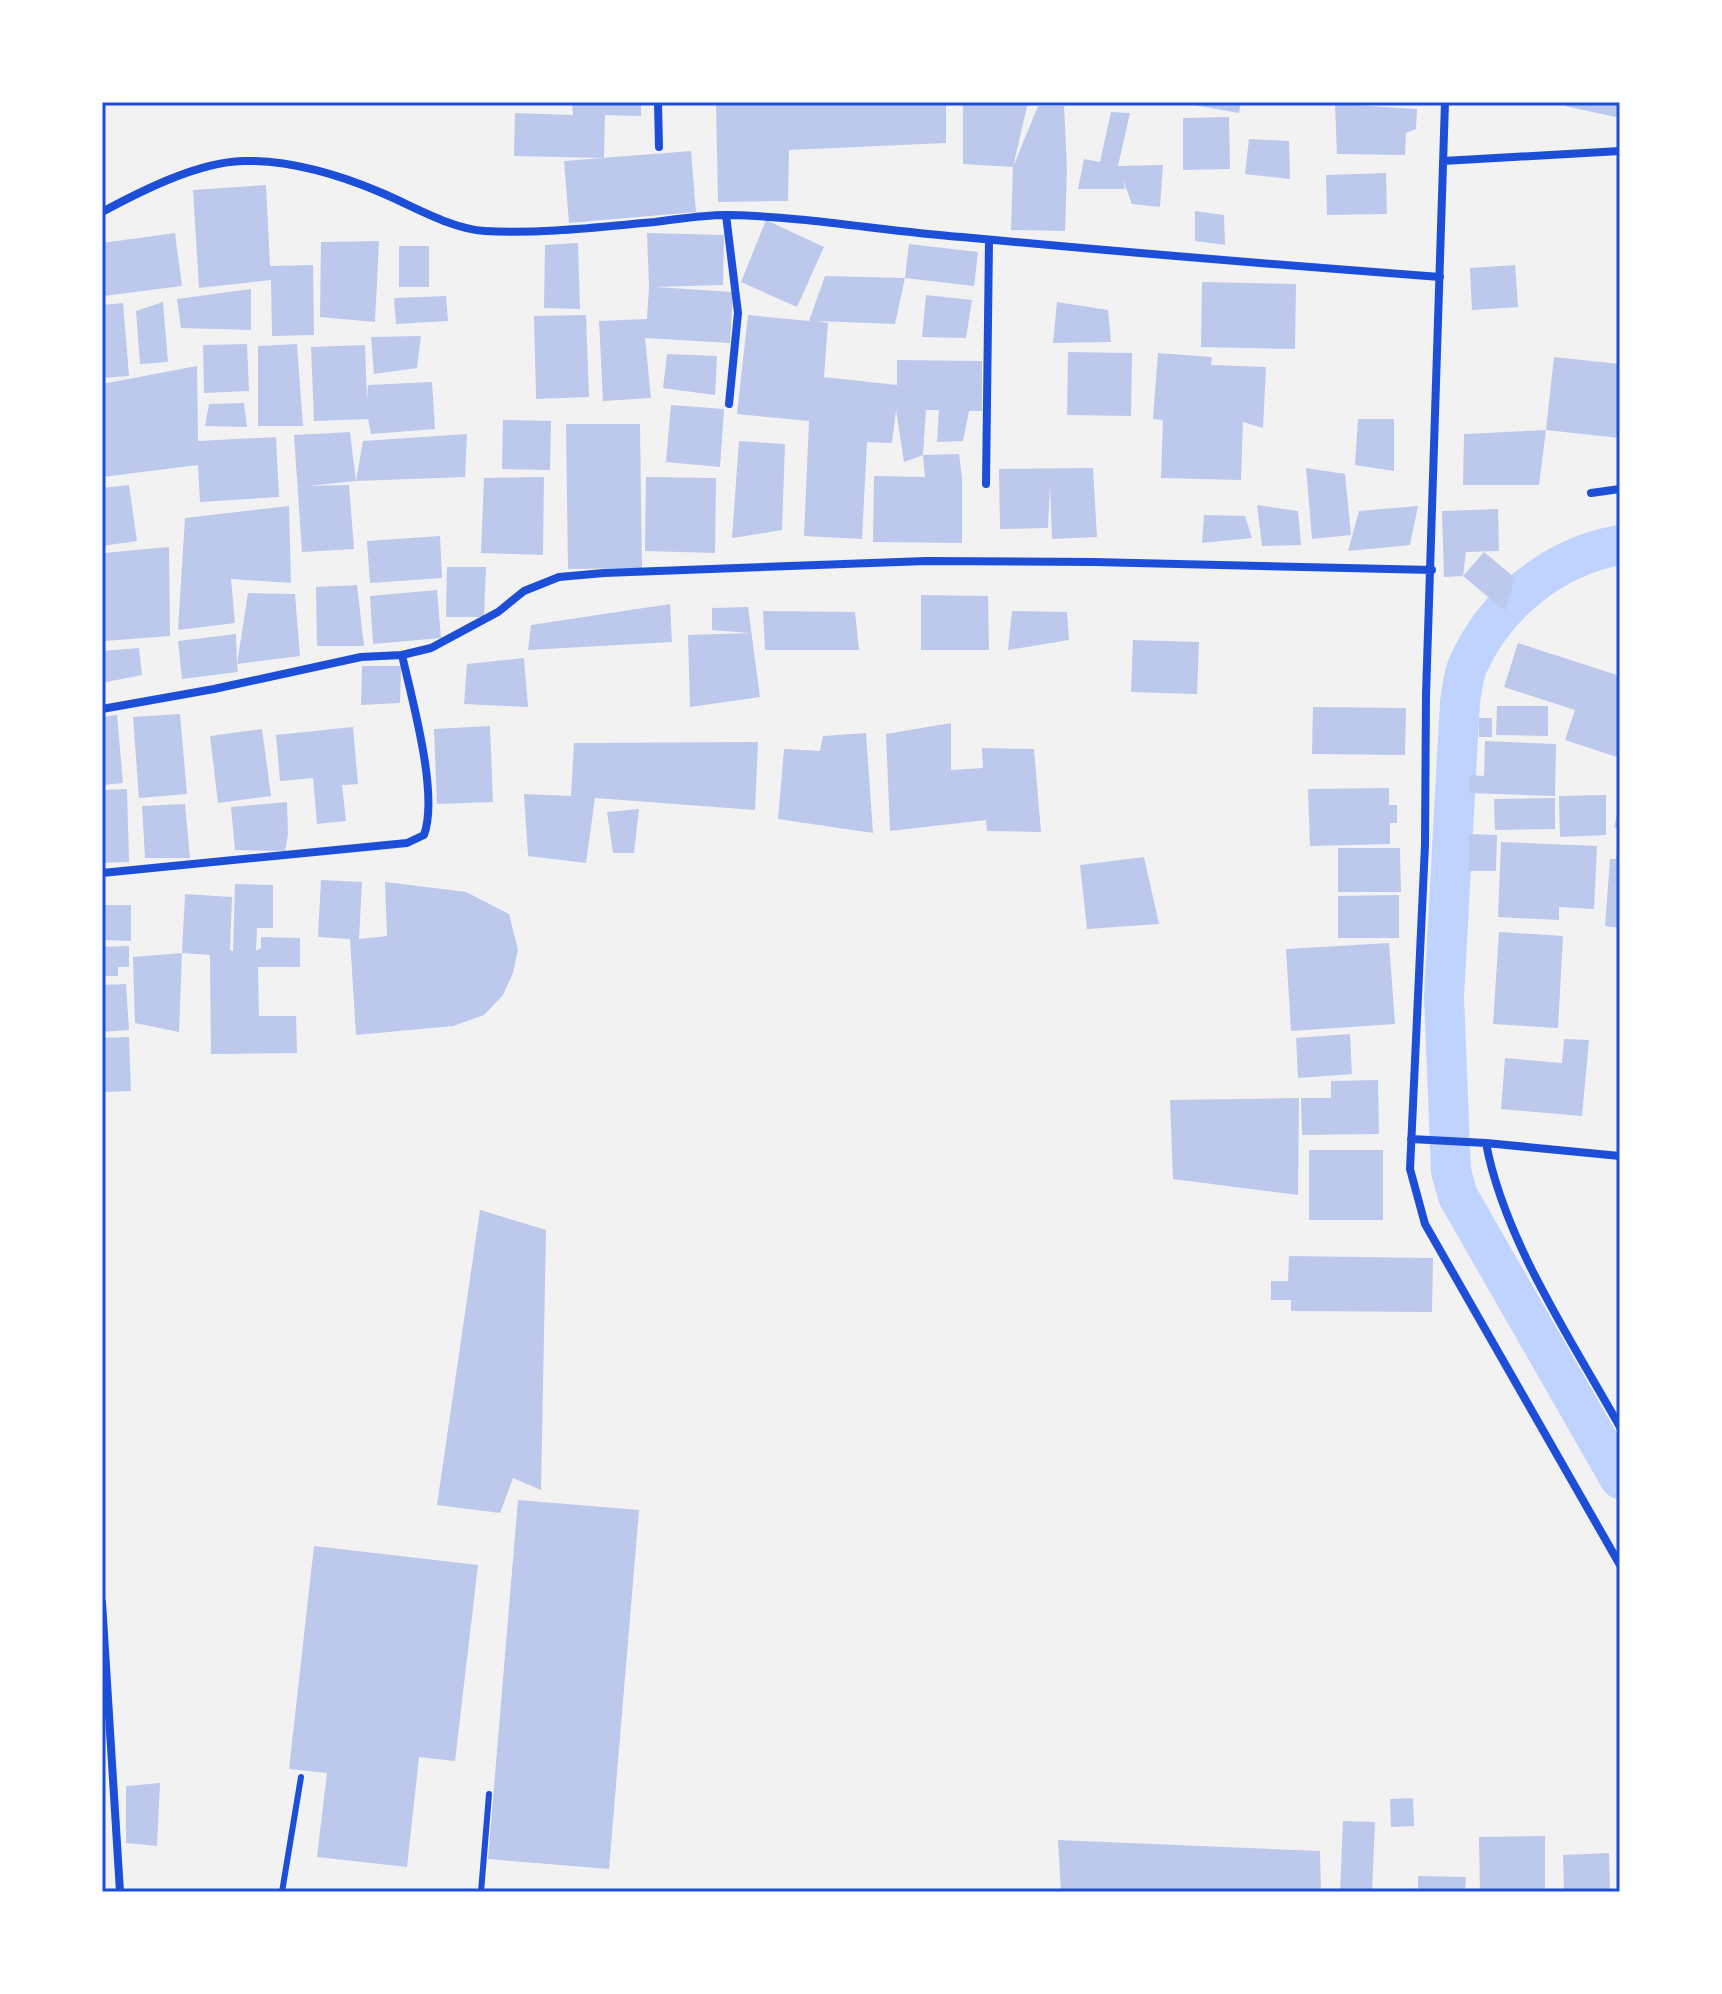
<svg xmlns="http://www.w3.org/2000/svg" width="1722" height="1994" font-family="Manrope,sans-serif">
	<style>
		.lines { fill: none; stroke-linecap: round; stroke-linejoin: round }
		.canal { stroke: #bfd3fe; stroke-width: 40 }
		.building { fill: #bdc9ec }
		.service { stroke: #1d4ed8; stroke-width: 6 }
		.minor { stroke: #1d4ed8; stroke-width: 8 }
		.neatline { fill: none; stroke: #1d4ed8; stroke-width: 3 }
	</style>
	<rect width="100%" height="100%" fill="#f2f2f2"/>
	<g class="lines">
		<path class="canal" d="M1620,545C1554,556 1495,604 1468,665C1463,676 1462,690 1460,702L1444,996L1451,1171L1458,1196L1620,1479"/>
	</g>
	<path class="building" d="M572,102H641V116L605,115L604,158L514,156L515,113L573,115Z
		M716,102H946V143L789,150L788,201L718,202Z
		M963,102H1028L1013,167L1038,106H1064L1067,169L1065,231L1011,230L1013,167L963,164Z
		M1177,102H1241L1239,113Z
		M1565,102H1620V118L1565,106Z
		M1335,104L1417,109L1416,129L1406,133L1405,155L1337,154Z
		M1111,112L1130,113L1118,166L1163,165L1160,207L1132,204L1123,180L1125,189H1078L1084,159L1100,162Z
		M1229,117L1230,169L1183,170V118Z
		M1249,139L1289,141L1290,179L1245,174Z
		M691,151L696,212L569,223L564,161Z
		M1386,173L1387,214L1327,215L1326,175Z
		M266,185L270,266L313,265L314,335L272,336L271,280L199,288L193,190Z
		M1195,211L1224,215L1225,245L1195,241Z
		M766,220L824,247L797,307L741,282Z
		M175,233L182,286L104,296L102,243Z
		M647,233L724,235L723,285L655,287L733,292L730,343L645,338L651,398L603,401L599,321L647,319L649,287Z
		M379,241L375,322L320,317L321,242Z
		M578,243L580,309L544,308L545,245Z
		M909,244L978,252L974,286L905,278Z
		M399,246H429V287H399Z
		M1515,265L1518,307L1472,310L1470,268Z
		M825,276L905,278L895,324L816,321L828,323L824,377L897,385V360L982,361V411H969L963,441L937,442L939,410H926L923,455L959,454L962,477V543L873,542L874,476L925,477L923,455L904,462L896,410L892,443L867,442L862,539L804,536L809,421L737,414L748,315L809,321Z
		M1202,282L1296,284L1295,349L1201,347Z
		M251,289V330L181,328L177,299Z
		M926,295L972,300L966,338L922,337Z
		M446,296L448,321L396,324L394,298Z
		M163,302L168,362L140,364L136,311Z
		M1057,302L1108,310L1111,342L1053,343Z
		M123,303L129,376L102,378V305Z
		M586,315L589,397L536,399L534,316Z
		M421,336L417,368L374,374L371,337Z
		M247,344L249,391L204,393L203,345Z
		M297,344L303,426H258V346Z
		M365,345L367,401L368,385L432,382L435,429L371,434L368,419L314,421L311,347Z
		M1068,352L1132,353L1131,416L1067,415Z
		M1158,353L1212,357L1211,365L1266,367L1263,428L1243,422L1241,480L1161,478L1163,420L1153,419Z
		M667,354L717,356L715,395L663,388Z
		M1554,357L1620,364L1619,438L1546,430Z
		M197,366L198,441L276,437L279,497L200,502L198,465L103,477L102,384Z
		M244,403L247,427L205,426L209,404Z
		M671,405L724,409L720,467L666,462Z
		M1358,419H1394V471L1355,465Z
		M503,420L551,421L550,470L502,469Z
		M566,424H640L642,568L568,569Z
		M1546,430L1539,485H1463L1464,434Z
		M350,432L356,481L363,441L467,434L465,477L356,481L308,486L349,485L354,549L302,552L294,435Z
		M739,441L785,444L782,530L732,538Z
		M1093,468L1097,537L1052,539L1050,484L1048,528L1000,529L999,469Z
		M1306,468L1345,474L1351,535L1312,539Z
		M544,477L543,555L481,553L484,478Z
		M646,477L716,478L715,553L645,551Z
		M129,485L137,541L102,546V488Z
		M1257,505L1298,511L1301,545L1262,546Z
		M289,506L291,583L231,579L235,623L178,630L185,518Z
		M1418,506L1410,545L1348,551L1359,511Z
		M1498,509L1499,551L1466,552L1463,576L1444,577L1442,511Z
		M1204,515L1245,516L1252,538L1202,543Z
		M440,536L442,578L370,583L367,541Z
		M169,547L170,636L105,641L104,553Z
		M1484,552L1515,578L1505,611L1463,576Z
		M447,567H486L484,617H446Z
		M357,585L364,646H317L316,587Z
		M437,590L441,638L373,644L370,596Z
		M248,593L295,594L300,656L237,664L238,672L182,679L178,641L236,634L237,664Z
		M921,595L988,596L989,650H921Z
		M670,604L672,642L528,650L531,625Z
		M748,607L760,697L690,707L688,635L749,633L712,630V608Z
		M763,611L855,612L859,650H765Z
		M1012,611L1067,612L1069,640L1008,650Z
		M1133,640L1199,642L1197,694L1131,692Z
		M1518,643L1620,676V758L1565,740L1575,710L1504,687Z
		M139,648L142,675L102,683V651Z
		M524,658L528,707L464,704L467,664Z
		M362,666H401L400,703L361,705Z
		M1497,706H1548V736L1496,735Z
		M1313,707L1406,708L1405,755L1312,754Z
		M180,714L187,794L139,798L133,717Z
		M117,715L123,783L102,785V717Z
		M1479,718H1492V737H1479Z
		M951,723V770L983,768L982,748L1034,749L1041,832L987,831L986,820L890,831L886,734Z
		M490,726L493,802L437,804L434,729Z
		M353,727L358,784L342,785L346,821L317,824L313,778L280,781L276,735Z
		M262,729L271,796L218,803L210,736Z
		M866,733L873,833L778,819L784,749L820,751L823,736Z
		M1485,741L1556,744L1555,796L1469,793V775L1484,776Z
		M758,742L755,810L595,798L586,863L528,856L524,794L571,796L574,743Z
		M1389,788V805H1397V823H1390V844L1310,846L1308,789Z
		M127,789L129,862L102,863V790Z
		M1606,795V835L1560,837L1559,796Z
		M1555,798V829L1495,830L1494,799Z
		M287,802L288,835L285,851L235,850L231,807Z
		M185,804L190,858H145L142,806Z
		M1619,807H1620V829L1614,827Z
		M639,809L634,853H613L607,812Z
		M1469,834L1497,835L1496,871H1469Z
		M1501,842L1597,846L1594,909L1559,907V920L1498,917Z
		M1618,843H1620V928L1605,926L1610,859H1616Z
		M1338,848H1400L1401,892H1338Z
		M1144,857L1159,924L1087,929L1080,865Z
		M321,880L362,882L359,939L387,936L385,882L466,892L509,914L518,950L513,973L503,995L484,1015L453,1026L356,1035L350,939L318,937Z
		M235,884L273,885V928H257L256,951L261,948V937L300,938V967H258L259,1016H296L297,1053L211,1054L210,955L182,953L185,894L232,897L230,950L233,951Z
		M1399,895V938H1338V896Z
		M102,905H131V941L102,940Z
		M1499,932L1563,936L1558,1028L1493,1024Z
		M1389,943L1395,1024L1291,1031L1286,949Z
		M129,946V967H118V976H102V947Z
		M182,953L179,1032L135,1023L133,957Z
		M126,984L129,1030L102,1032V985Z
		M1350,1034L1352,1074L1298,1078L1296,1038Z
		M129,1037L131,1091L102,1092V1038Z
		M1564,1039L1589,1040L1582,1116L1501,1109L1505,1058L1562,1063Z
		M1378,1080L1379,1134L1302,1135L1301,1098H1331V1081Z
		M1299,1098L1298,1195L1173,1179L1170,1100Z
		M1309,1150H1383V1220H1309Z
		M480,1210L546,1230L541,1490L513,1478L500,1513L437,1505Z
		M1289,1256L1433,1258L1432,1312L1291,1311V1300H1271V1281H1288Z
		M518,1500L639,1510L609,1869L488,1859Z
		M314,1546L478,1565L455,1761L419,1757L407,1867L317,1857L327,1773L289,1769Z
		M160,1783L157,1846L126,1843V1786Z
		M1413,1798L1414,1826L1391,1827L1390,1799Z
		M1343,1821L1375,1822L1372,1892H1340Z
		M1545,1836V1892H1480L1479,1837Z
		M1058,1840L1320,1851L1321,1892H1061Z
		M1609,1853L1610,1892H1564L1563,1855Z
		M1418,1876L1466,1877L1465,1892H1418Z"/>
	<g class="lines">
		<path class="service" d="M282,1892L301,1777
			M481,1892L489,1794"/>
		<path class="minor" d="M658,102L659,147
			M1445,102L1426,695L1425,845L1410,1169L1425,1224L1620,1565
			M1443,161L1620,151
			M102,212C141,191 198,162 243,161C289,160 340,175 382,193C413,206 451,229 485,231C542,234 598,227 655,222C680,219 706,214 730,215C808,217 884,231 962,237C1121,252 1280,265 1440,277
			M726,215L738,313L729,404
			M986,484L989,240
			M1591,493L1620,489
			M102,709L214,689L361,657L402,655L431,648L498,612L524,591L559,577L604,573L926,561L1094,562L1432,570
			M102,873L407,843L424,835C439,794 412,700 402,655
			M1411,1139L1486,1143C1504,1240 1572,1341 1620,1427
			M1486,1143L1620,1156
			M102,1602L120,1892"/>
	</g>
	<rect width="1722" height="1994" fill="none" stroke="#ffffff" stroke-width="208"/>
	<rect x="104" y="104" width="1514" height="1786" class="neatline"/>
</svg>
